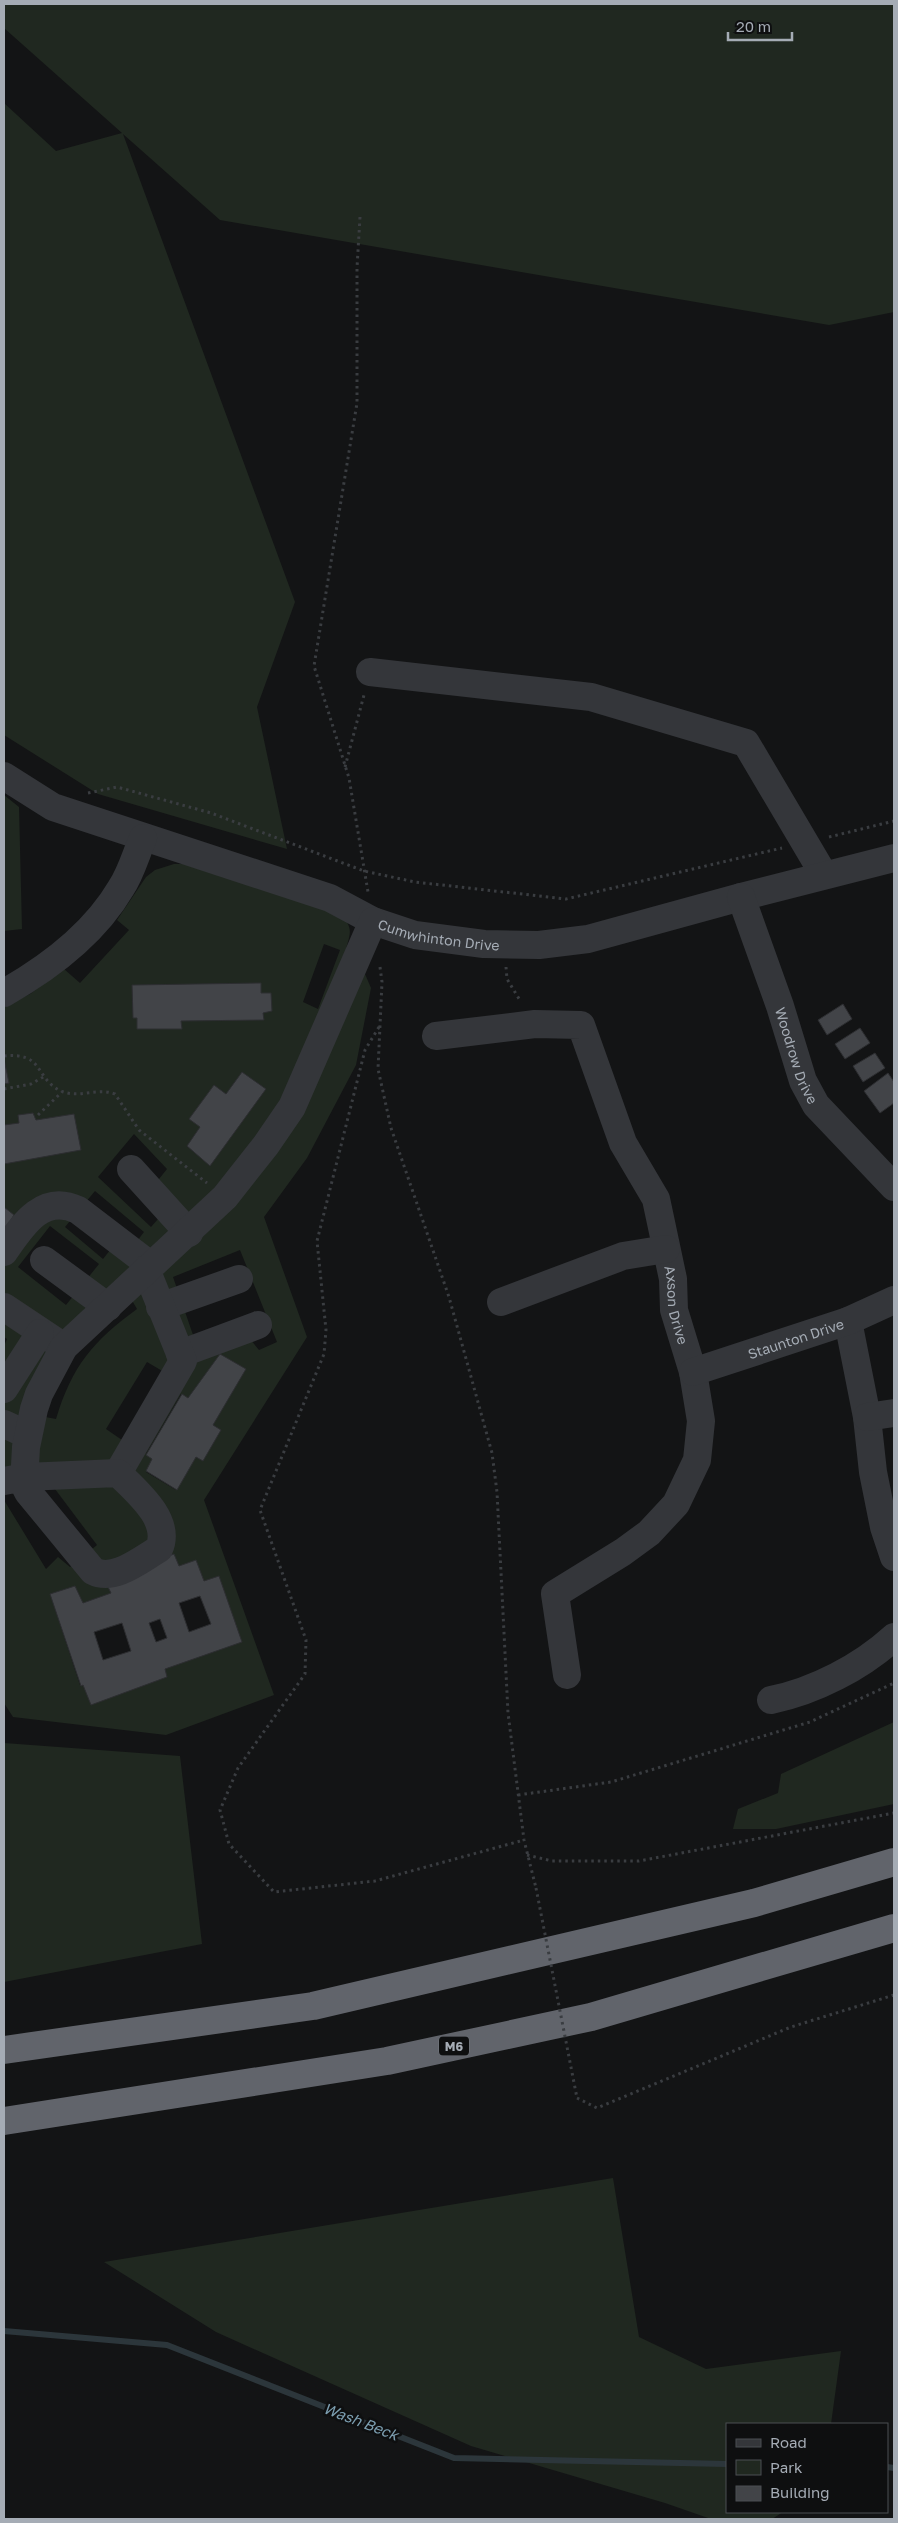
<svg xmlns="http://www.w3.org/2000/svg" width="898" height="2523" font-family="'Golos Text',sans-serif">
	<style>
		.green { fill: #202820; fill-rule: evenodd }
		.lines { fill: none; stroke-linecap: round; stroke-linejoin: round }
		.stream { stroke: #2c363b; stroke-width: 6 }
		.building { fill: #424448; stroke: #2d2e31; fill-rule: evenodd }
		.path { stroke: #3a3d41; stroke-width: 3; stroke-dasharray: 2.5 4; stroke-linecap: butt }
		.minor { stroke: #34363a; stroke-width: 28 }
		.highway { stroke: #61646b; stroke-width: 28 }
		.path-bridge { stroke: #3a3d41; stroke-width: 3; stroke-dasharray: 2.5 4; stroke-linecap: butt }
		.labels { text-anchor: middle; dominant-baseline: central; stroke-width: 5; stroke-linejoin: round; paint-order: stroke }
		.shield { fill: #0e0f10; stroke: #787d84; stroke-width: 1 }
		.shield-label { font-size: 12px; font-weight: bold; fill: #a5acb5 }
		.street-label { font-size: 14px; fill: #a5acb5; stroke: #0e0f10 }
		.water-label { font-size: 15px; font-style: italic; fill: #7c9eb0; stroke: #0e0f10 }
	</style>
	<rect width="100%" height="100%" fill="#131415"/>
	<path class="green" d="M4,4H894V312L829,325L220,220L123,134L295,602L257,707L287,849L98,794L4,735V103L56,151L122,133L4,28Z
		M4,795L19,807L22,929L4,931Z
		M174,864H192L340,913C353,928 351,931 346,949L362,967L371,988L356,1065L307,1158L264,1217L307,1337L204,1500L274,1695L166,1735L13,1717L4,1703V1500L46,1569L58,1557L70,1567L97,1545L55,1489H16L4,1496V1346L7,1339L4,1337V1231L14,1215L4,1207V1164L81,1150L74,1115L36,1120L33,1113L18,1115L19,1123L4,1125V1084L9,1083L4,1059V1007L30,994L64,969L80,983L129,930L117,920L146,877L155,870ZM324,944L340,950L318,1009L303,1002ZM261,983V993H271L272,1011L263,1013L264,1019L181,1021V1029H137V1018H133L132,985ZM242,1072L266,1089L210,1166L187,1146L200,1127L214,1085L226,1094ZM134,1134L167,1169L155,1184L172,1203L151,1227L98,1177ZM95,1191L144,1232L134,1245L122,1235L103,1259L65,1227ZM50,1226L99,1264L66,1305L18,1267ZM240,1250L277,1342L259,1350L250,1339L201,1358L173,1277ZM130,1297L137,1309C93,1341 72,1366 56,1419L40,1416L77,1344ZM220,1354L246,1369L213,1425L221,1430L203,1461L196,1457L176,1490L146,1472L152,1459L146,1454L181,1394L188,1398ZM147,1362L164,1372L122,1440L106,1429ZM179,1566L204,1581L219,1576L242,1642L165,1669L167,1677L91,1705L83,1685H80L50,1594L75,1586L83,1603L111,1593L108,1587Z
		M894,1722V1804L776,1829H733L738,1809L778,1793L781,1774Z
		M4,1743L180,1756L202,1944L4,1982Z
		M613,2178L639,2337L706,2369L841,2351L831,2424H727V2512H783L772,2519H711L665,2503L471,2446L216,2332L104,2262Z"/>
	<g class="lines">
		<path class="stream" d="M4,2331L167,2345L454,2458L727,2464
			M887,2467L894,2468"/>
	</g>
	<path class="building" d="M261,983V993H271L272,1011L263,1013L264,1020L181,1021L182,1029H137V1018H133L132,985Z
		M843,1004L852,1019L827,1035L818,1020Z
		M860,1028L870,1043L845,1059L835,1044Z
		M875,1053L885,1068L863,1082L853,1066Z
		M4,1059L9,1083L4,1084Z
		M242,1072L266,1089L210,1166L187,1146L200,1127L189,1119L214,1085L226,1094Z
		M888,1073L894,1082V1103L880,1113L864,1091Z
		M33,1113L36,1120L74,1114L81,1150L4,1164V1125L19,1123L18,1115Z
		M4,1207L14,1215L4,1231Z
		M220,1354L246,1369L213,1425L221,1430L203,1461L196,1457L177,1490L146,1471L152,1459L146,1455L182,1394L188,1398Z
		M174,1554L179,1566L196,1560L204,1581L219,1576L242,1642L165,1669L167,1677L91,1705L83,1685L81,1686L50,1594L75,1586L83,1603L111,1593L108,1587L136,1568ZM200,1596L211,1624L189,1632L179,1603ZM160,1619L167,1638L156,1642L149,1623ZM122,1623L131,1651L103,1660L94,1632Z"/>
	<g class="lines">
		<path class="path" d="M360,217L357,268V403L314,666L349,778L368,892
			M345,767L364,695
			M88,793L117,787L211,813L364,871L415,882L566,899L782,848
			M829,837L894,821
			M380,967L382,982L378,1069L391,1128L449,1297L492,1453L497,1492L508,1713L524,1840L536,1888
			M506,967L507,979L521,1002
			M379,1027L365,1050L317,1241L326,1330L324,1354L260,1510L306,1640L305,1674L238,1768L220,1810L229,1844L274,1892L375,1881L524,1840
			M4,1056C45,1052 34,1078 61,1091C79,1099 96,1087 115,1094L139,1130L207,1183
			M4,1089L31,1084L45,1076
			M38,1115L62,1092
			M518,1795L611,1782L810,1722L894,1683
			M527,1855L552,1861H639L894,1813
			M577,2098L597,2108L791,2027L894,1995"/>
		<g class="minor">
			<path d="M370,672L591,697L746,743L824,875"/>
			<path id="s1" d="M4,776L53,807L330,898L373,921L415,935L484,944L539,945L588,939L741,897L894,858"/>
			<path id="s2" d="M741,897L780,1006L803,1081L816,1105L894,1187"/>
			<path d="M4,993C50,967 94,934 121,888C131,873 136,854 143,838"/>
			<path id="s3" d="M436,1036L535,1024L581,1025L623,1143L656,1199L673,1279L674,1310L693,1372L701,1421L697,1460L676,1504L649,1533L623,1552L555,1594L567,1675"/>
			<path d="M131,1169L189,1233"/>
			<path d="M4,1252C22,1226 42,1193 78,1210L150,1265"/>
			<path d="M44,1260L108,1307"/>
			<path d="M501,1302L623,1256L666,1249"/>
			<path d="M4,1307L64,1347"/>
			<path d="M160,1307L239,1279"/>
			<path d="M848,1321L867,1417L873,1472L884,1527L894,1557"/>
			<path d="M180,1354L258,1325"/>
			<path id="s4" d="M693,1372L848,1321L894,1300"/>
			<path d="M4,1389L40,1333"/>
			<path d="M867,1417L894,1413"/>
			<path d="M4,1424L28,1435"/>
			<path d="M118,1473L183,1361L146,1269"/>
			<path d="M4,1481L25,1477L118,1473C136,1491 172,1520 159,1549C140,1560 114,1582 93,1571L28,1492L24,1484L26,1447L34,1409L39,1394L64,1347L225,1197L266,1145L292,1107L373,921"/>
			<path d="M771,1700C815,1691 861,1667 894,1637"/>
		</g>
		<path class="highway" d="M4,2050L313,2006L754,1903L894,1862
			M4,2121L387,2061L591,2017L894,1928"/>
		<path class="path-bridge" d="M536,1888L577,2098"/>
	</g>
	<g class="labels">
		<rect class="shield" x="439" y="2036.5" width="30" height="19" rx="4"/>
		<g class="shield-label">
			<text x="454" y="2046">M6</text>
		</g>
		<g class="street-label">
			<text stroke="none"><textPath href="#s1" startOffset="466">Cumwhinton Drive</textPath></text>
			<text stroke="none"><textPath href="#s2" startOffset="168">Woodrow Drive</textPath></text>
			<text stroke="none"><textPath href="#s3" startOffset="444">Axson Drive</textPath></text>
			<text stroke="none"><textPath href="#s4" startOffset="108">Staunton Drive</textPath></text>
		</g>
		<g class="water-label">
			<text transform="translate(361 2421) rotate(21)">Wash Beck</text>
		</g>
	</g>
	<rect width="898" height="2523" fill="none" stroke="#a5acb5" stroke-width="10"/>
	<rect x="726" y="2423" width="162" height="90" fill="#0e0f10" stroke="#4a4e52"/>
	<rect x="736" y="2439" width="25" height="8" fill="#34363a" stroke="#4a4e52"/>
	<text x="770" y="2448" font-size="15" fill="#a5acb5">Road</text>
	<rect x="736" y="2460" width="25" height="15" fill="#202820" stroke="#4a4e52"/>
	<text x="770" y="2473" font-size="15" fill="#a5acb5">Park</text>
	<rect x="736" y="2486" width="25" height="15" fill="#424448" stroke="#4a4e52"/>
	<text x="770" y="2498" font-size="15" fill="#a5acb5">Building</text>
	<path d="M728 32v8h64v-8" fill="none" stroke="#a5acb5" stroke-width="2.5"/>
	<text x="736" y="32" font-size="15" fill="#a5acb5" stroke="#0e0f10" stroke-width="4" paint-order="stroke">20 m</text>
</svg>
